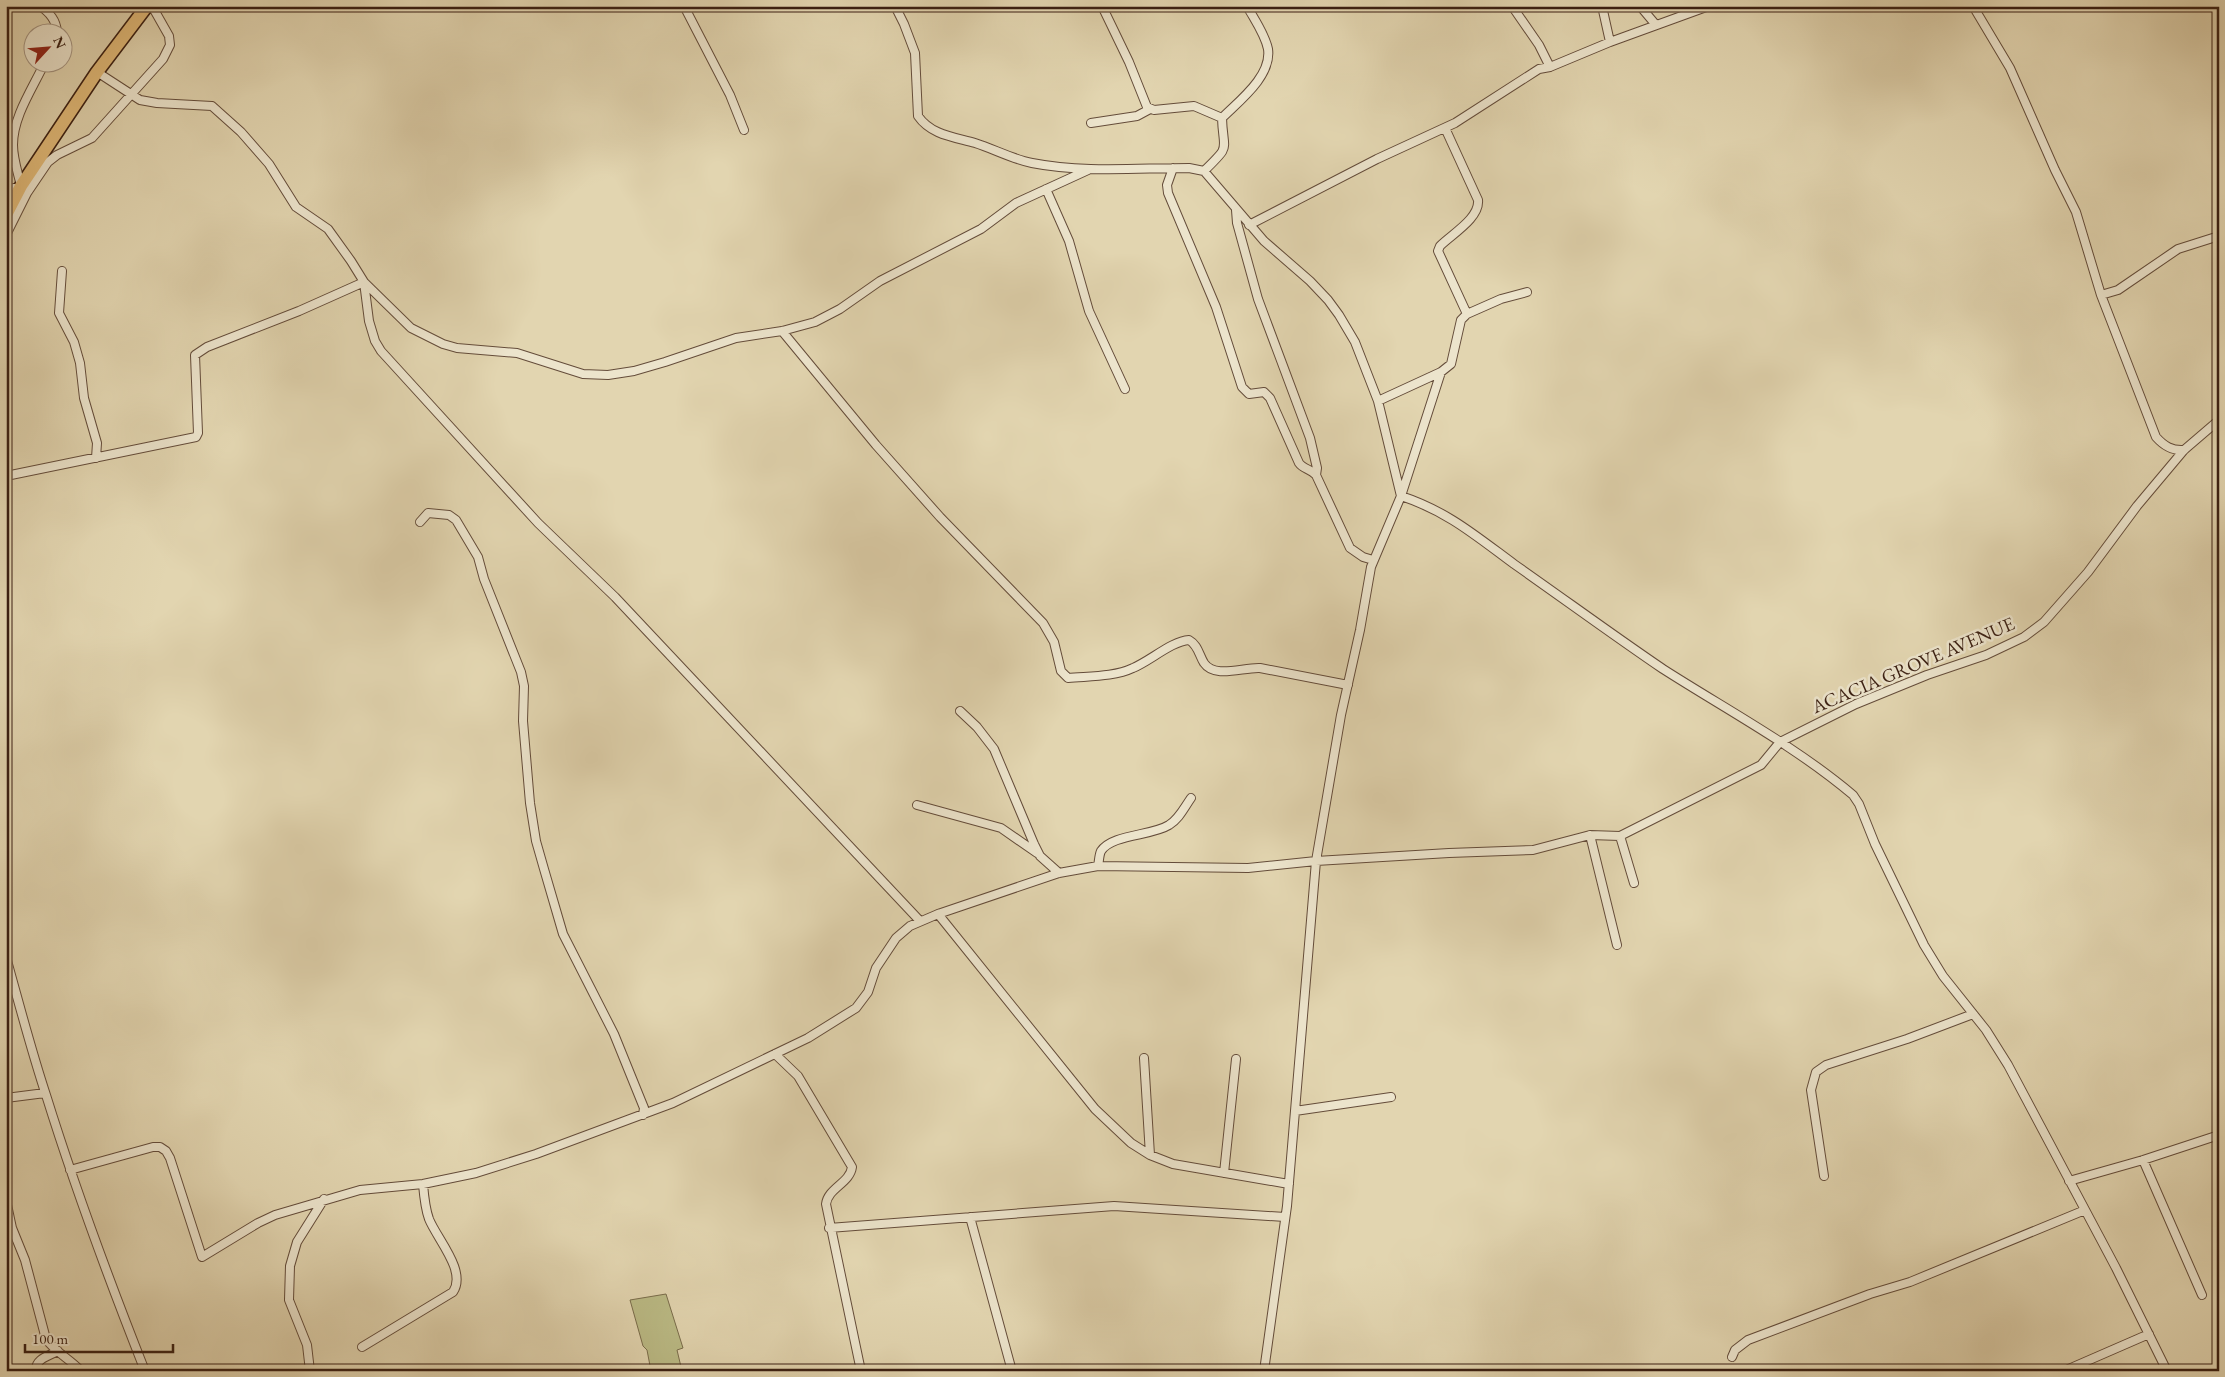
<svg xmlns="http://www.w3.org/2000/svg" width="2225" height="1377" font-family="'EB Garamond',serif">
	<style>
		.green { fill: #bbbb86; stroke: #7a6d4c }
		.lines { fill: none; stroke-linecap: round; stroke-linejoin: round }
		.minor-casing { stroke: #644c3a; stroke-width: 10 }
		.primary-casing { stroke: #3a1f12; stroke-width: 15 }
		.minor { stroke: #ece4cc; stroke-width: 8 }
		.primary { stroke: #e1ba78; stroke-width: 12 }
		.labels { text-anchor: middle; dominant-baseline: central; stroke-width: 5; stroke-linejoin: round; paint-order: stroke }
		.street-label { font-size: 19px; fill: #3a1f12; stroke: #ece4cc }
	</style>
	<rect width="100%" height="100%" fill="#e2d5b0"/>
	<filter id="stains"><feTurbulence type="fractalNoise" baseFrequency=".004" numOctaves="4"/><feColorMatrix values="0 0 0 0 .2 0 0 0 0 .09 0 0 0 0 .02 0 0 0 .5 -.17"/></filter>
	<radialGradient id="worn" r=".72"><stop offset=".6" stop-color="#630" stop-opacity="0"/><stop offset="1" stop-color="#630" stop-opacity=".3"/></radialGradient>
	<path class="green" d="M666,1294L683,1348L677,1350L682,1371H651L647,1350L643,1346L630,1300Z"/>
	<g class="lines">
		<defs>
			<path id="minor" d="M40,6C50,13 56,20 57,32
				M684,6L730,95L744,130
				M895,6L904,24L915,53L918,116C931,135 954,137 975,143C994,149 1012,159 1032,163C1083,173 1137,168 1189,168L1204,171L1264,241L1310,281L1328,300L1339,315L1355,342L1378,401L1401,496L1371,567L1360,630L1341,715L1316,861L1287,1206L1264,1371
				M1102,6L1129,62L1147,107L1154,110L1194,106L1222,118
				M1512,6L1539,45L1550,67
				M1602,6L1610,42
				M1640,6L1656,25
				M1973,6L2010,68L2055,170L2076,212L2101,295L2156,437C2164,446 2172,451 2184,450
				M97,72L140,100L157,103L212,106L241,132L269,164L296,207L328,229L351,261L364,282L369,321L375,341L381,351L538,523L615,597L920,921
				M1091,123L1137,116L1150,109
				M1445,128L1478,200C1480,218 1452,234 1440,246L1438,251L1467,314
				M1173,168L1167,185L1168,193L1216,307L1242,387L1249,394L1264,392L1270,398L1299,463C1303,469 1311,469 1316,475L1350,548L1363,557L1373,560
				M1204,171C1232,144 1223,152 1222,118C1239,101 1272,76 1268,49C1265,34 1254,19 1247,6
				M1046,189L1069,241L1089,311L1125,389
				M6,190L21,186C18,173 13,159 13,145C13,116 33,88 45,62
				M1236,210L1237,223L1258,299L1310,438L1317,468L1316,475
				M1249,225L1377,159L1455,123L1539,69L1550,67L1610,42L1709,6
				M6,235L27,193L48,162L57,155L92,138L163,59L170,45L169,36L152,6
				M62,271L59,313L74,342L80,363L84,398L97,443L96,458
				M2101,295L2118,290L2178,249L2219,236
				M782,331L876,445L940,517L1043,623L1054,642L1061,671L1068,678C1089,676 1114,677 1133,668C1150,661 1172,641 1189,640C1198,645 1199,655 1204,663C1215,679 1243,667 1260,668L1348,685
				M1441,372L1401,496C1447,511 1476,536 1514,564C1564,599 1613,635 1663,669C1727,710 1795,746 1853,795L1859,804L1875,844L1924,945L1943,976L1986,1030L2008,1065L2116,1268L2167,1371
				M1378,401L1441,372L1451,364L1461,320L1467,314L1501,299L1527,292
				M6,476L196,437L198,433L195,355L207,347L299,311L364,282L411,328L443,344L457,348L517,353L583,374L608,375L634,371L665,362L736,338L782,331L815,322L840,309L880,281L981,229L1016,203L1088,170
				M420,522L428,513L449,515L456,520L478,557L484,579L521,672L524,686L523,721L530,803L536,841L544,869L563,934L614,1034L644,1108L643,1115
				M960,711L977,727L994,749L1034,844L1040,856L1059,873
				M917,805L1001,828L1037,853
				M1590,835L1617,945
				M1620,836L1634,883
				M1098,866C1099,862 1099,855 1101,851C1112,834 1152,836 1169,825C1179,819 1184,808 1191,798
				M938,914L1095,1109L1131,1143L1150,1155L1173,1164L1289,1184
				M6,957C19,1003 31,1050 46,1095C75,1188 109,1280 145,1371
				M775,1054L798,1076L852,1167C850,1183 828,1188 826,1204L861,1371
				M1144,1058L1150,1155
				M6,1098L45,1093
				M1295,1111L1391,1097
				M2143,1160L2202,1295
				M70,1170L153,1147H160L166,1151L170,1158L202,1257L258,1223L275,1215L360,1190L423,1184L476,1173L536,1154L673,1103L808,1038L856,1008L868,992L876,968L896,938L910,926L938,914L1059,873L1098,866L1248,868L1316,861L1449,853L1533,850L1590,835L1620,836L1761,765L1780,742L1856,704L1927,675L1986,655L2024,637L2044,622L2088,572L2137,506L2184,450L2219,420
				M1224,1173L1236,1059
				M1824,1176L1811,1090L1816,1072L1826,1065L1907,1039L1973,1014
				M2069,1181L2143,1160L2219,1135
				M6,1200L12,1228L25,1260L46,1339C55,1352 70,1359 81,1371
				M970,1217L1012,1371
				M829,1228L1114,1206L1285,1217
				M362,1347L453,1292C467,1271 437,1239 429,1219C425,1208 424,1196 423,1184
				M1732,1357L1735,1350L1748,1340L1870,1294L1910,1282L2085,1210
				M36,1371C35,1359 48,1356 58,1351
				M310,1371L307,1345L289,1300L290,1266L297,1242L324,1199
				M2064,1371L2149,1334"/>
			<path id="primary" d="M6,215L21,186L97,72L147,6"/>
		</defs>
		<use href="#minor" class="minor-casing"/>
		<use href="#primary" class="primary-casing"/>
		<use href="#minor" class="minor"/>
		<use href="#primary" class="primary"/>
	</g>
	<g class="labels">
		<g class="street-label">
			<text transform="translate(1913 665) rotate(-23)">ACACIA GROVE AVENUE</text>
		</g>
	</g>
	<rect width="2225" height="1377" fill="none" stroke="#e2d5b0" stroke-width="25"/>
	<rect x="8" y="8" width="2210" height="1362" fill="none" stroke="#3a1f12" stroke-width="2.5"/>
	<rect x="12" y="12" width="2200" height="1352" fill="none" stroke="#3a1f12"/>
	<g transform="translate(48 48) rotate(64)"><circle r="24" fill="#ece4cc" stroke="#a59582"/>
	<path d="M0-4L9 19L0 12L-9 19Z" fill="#8f2418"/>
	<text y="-8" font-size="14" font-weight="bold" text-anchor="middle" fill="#3a1f12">N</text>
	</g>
	<path d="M25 1344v8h148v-8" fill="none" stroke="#3a1f12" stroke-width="2.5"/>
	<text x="32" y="1344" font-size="15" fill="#3a1f12" stroke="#ece4cc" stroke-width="4" paint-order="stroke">100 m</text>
	<rect width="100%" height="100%" filter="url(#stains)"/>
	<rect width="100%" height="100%" fill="url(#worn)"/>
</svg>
